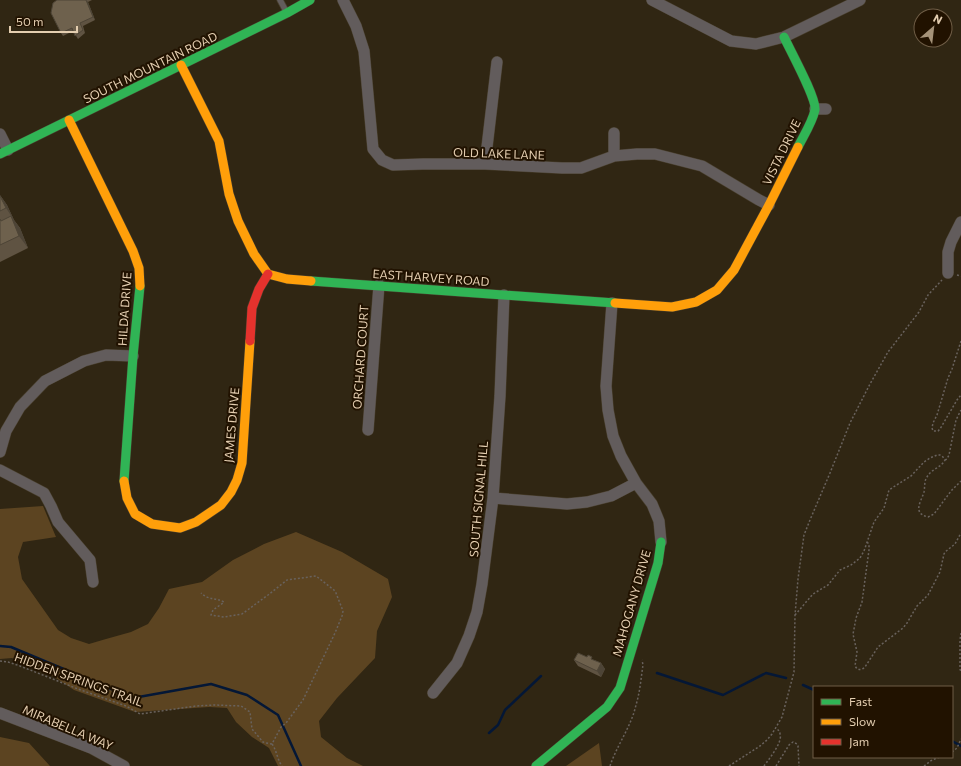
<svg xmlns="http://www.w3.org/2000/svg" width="961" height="766" font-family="Commissioner,sans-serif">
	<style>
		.green { fill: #5c4421 }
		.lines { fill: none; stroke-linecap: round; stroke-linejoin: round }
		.stream { stroke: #041736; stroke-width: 2.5 }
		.lane-casing { stroke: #4a402f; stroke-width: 7 }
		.street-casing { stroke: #4a402f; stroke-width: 12 }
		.fast-casing { stroke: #4a402f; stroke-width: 10 }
		.slow-casing { stroke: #4a402f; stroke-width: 10 }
		.jam-casing { stroke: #4a402f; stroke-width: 10 }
		.path { stroke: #69625d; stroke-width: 1.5; stroke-dasharray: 2 2; stroke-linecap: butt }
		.lane { stroke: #625c5c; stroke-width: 5.5 }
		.street { stroke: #625c5c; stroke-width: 11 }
		.fast { stroke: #30b455; stroke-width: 9 }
		.slow { stroke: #ff9f0a; stroke-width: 9 }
		.jam { stroke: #e5322d; stroke-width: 9 }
		.wall { fill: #5f5342 }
		.shaded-wall { fill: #4d4436 }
		.building { fill: #6e614d; stroke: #4d4436 }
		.labels { text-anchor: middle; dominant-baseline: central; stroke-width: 4; stroke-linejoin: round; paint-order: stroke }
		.street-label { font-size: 12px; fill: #e4ceb0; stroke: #211200 }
	</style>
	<rect width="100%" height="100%" fill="#302613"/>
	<path class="green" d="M43,506L56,537L23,542L18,557L22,579L58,630L71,638L89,644L106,639L131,632L148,624L159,608L169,589L202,582L233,560L264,544L296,532L342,552L388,579L392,597L377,631L375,658L337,698L319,721L321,737L347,758L363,766H278L269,748L252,737L236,722L227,708L209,707L135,712L74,690L50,674L12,658L0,659V509Z
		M0,737L29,743L50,766H0Z
		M599,743L602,766H566Z"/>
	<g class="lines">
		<path class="stream" d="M0,646L11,647L133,698L211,684L247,695L278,715L301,766
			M657,673L723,695L766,673L786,678
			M803,685L814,690
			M489,733L498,725L505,710L541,676
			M952,741L961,746"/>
		<defs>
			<path id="lane" d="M280,0L287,13"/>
			<path id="street" d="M343,0L356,26L364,51L373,149L382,160L393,165L423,164H485L562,168H581L614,156L637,154H655L702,166L759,200L769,205
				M652,0L731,41L756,44L784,37L860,0
				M815,109H826
				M0,134L8,150
				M614,156V133
				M485,164L497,62
				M948,273V252L951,242L961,222
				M612,303L606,386L608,410L613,436L621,456L636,483L652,504L659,521L661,542
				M368,430L379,285
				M0,452L6,431L20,407L45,381L84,361L106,355L133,356
				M0,470L44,493L51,506L58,522L90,560L93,582
				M493,498L567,504L587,502L611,496L636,483
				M433,693L457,663L469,636L477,612L482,584L493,498L500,396L504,295
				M0,713L91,748L124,766"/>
			<path id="fast" d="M784,37C790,50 817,99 815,110C812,123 804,135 798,147
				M0,154L287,13L310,0
				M311,281L615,303
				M124,481L133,356L140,286
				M536,766L607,707L620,688L658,563L661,542"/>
			<path id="slow" d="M181,65L219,141L229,194L238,221L254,254L268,274L287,279L311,281
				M69,120L133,251L139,268L140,286
				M615,303L672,307L696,302L717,290L734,270L769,205L798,147
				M124,481L127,498L135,514L152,524L180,528L196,522L221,505L231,492L237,480L242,463L250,341"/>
			<path id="jam" d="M250,341L252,308L259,289L268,274"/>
		</defs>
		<use href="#lane" class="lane-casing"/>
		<use href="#street" class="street-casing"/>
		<use href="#fast" class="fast-casing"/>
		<use href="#slow" class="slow-casing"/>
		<use href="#jam" class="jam-casing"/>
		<path class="path" d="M957,275L961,276
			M961,341L952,369L948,378L937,415L933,423L932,428L933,431H938L940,429L957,400L961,395
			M945,460L947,459L949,455L956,420L961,410
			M867,542L869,544V550L862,602L856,618L854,629L853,634L857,652L855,666C858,671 862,670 865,667L878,647L903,628L907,623L917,606L928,595L940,572L944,554L945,552L955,544L961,533
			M795,615L813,594L828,585L840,570L851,565L860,558L864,551L874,522L884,508L889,490L895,486L911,476L924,462L930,458L937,455H940L943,457L945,460C941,468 931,469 927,477C924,481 925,487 924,492C921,502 912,513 928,517L934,514L951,491L961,481
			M961,633L960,640V669L961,672
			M0,661L8,662L20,666L78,689L126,706L140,714L196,706L214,705L241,706L250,712L252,729L263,742L266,743L272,744L281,727L286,723L303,700L335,633L342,616L343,611L336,593L334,590L316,576L287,580L268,595L242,614L224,617L211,615L213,610L223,603L224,602C215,597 210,601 201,593
			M272,744C277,751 277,759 282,766
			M952,752L957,748L961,739
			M610,766C617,745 631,727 636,705C640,692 641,678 643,665L642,660
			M729,766L760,746L767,740L772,734L782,717L794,672L795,615L798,579L804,535L810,520L830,473L850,423L870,384L888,352L919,312L928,295L942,280
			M764,766C769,759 783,742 780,734C780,731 778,730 776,728
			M776,766L789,745L793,742L797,744L798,746L799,766
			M924,766L932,760L940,757"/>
		<use href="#lane" class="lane"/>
		<use href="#street" class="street"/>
		<use href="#fast" class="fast"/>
		<use href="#slow" class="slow"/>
		<use href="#jam" class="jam"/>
	</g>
	<path class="wall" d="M57,0H92L88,2L95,20L83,26L85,33L78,39L73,31L63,36L61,33Z
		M0,195L7,205L14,220L20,228L28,248L0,262Z
		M574,660H594L601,663L605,669L601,677L578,666Z"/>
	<path class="shaded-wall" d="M86,0L88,2L95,20L93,17Z
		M0,195L7,205L14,220L6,208Z
		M11,216L20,228L28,248L19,236Z
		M601,663L605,669L601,677L597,671Z"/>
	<path class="building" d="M57,0H86L93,17L80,23L83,30L75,36L72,28L61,33L51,13L53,3Z
		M0,196L6,208L0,211Z
		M11,216L19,236L0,245V219L1,221Z
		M578,653L587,657L588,655L592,657L591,659L601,663L597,671L574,660Z"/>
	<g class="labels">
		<g class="street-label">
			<text transform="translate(150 67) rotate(-26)">SOUTH MOUNTAIN ROAD</text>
			<text transform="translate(781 152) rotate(-64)">VISTA DRIVE</text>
			<text transform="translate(499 153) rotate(2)">OLD LAKE LANE</text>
			<text transform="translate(431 277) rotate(4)">EAST HARVEY ROAD</text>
			<text transform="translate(124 309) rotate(-86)">HILDA DRIVE</text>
			<text transform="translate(360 357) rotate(-86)">ORCHARD COURT</text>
			<text transform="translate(231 425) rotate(-85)">JAMES DRIVE</text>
			<text transform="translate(478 499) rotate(-85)">SOUTH SIGNAL HILL</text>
			<text transform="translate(631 603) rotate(-74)">MAHOGANY DRIVE</text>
			<text transform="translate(79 679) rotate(20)">HIDDEN SPRINGS TRAIL</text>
			<text transform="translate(68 727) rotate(23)">MIRABELLA WAY</text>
		</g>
	</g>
	<rect x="813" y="686" width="140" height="72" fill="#211200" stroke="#6f5d46"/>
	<rect x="821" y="699" width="20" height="6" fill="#30b455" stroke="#6f5d46"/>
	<text x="849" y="706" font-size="12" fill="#e4ceb0">Fast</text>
	<rect x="821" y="719" width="20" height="6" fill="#ff9f0a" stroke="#6f5d46"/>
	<text x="849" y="726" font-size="12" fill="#e4ceb0">Slow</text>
	<rect x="821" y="739" width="20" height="6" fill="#e5322d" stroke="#6f5d46"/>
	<text x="849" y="746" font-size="12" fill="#e4ceb0">Jam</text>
	<g transform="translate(933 28) rotate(28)"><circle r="19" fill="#211200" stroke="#6f5d46"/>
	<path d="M0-3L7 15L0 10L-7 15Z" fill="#a59379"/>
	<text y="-6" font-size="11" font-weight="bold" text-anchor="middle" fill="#e4ceb0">N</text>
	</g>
	<path d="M10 26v6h67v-6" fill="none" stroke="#e4ceb0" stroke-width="2"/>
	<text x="16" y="26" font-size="12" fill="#e4ceb0" stroke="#211200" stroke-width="3" paint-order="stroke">50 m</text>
</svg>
